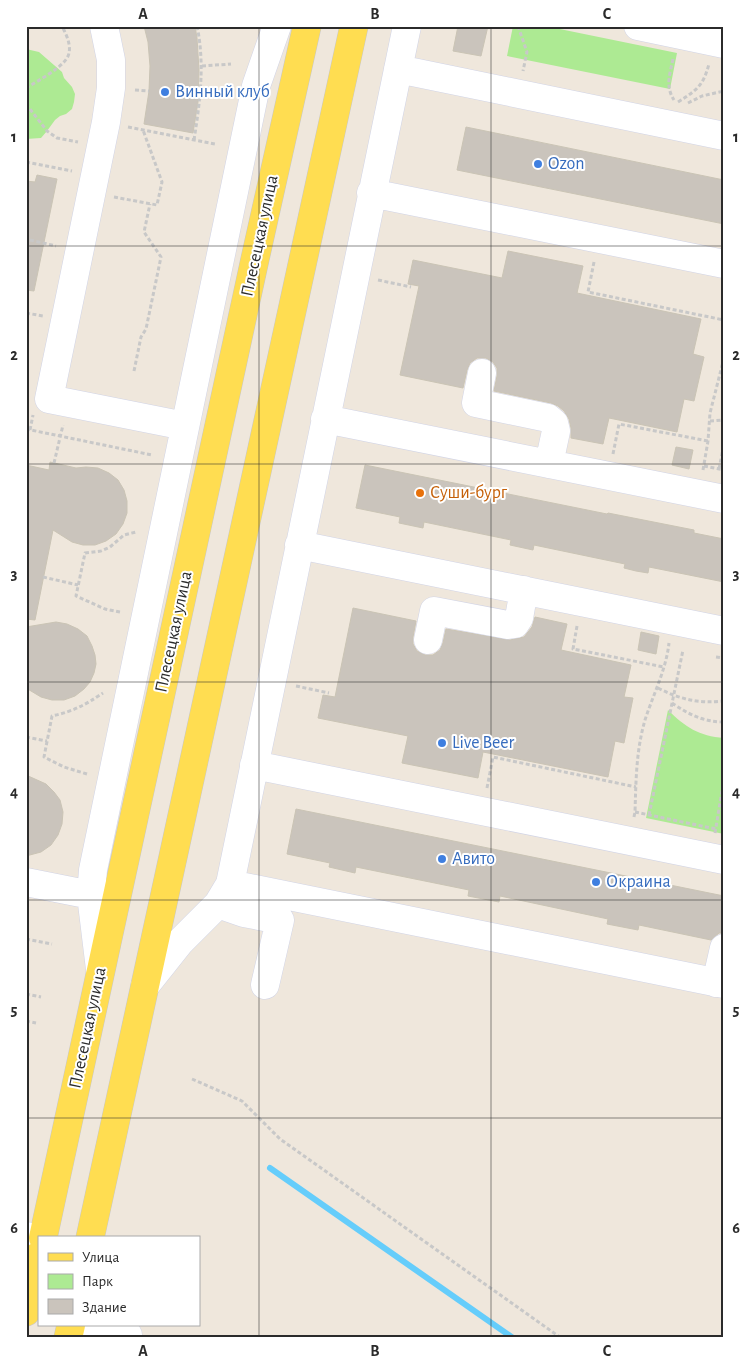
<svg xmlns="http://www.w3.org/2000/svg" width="750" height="1364" font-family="'Alegreya Sans',sans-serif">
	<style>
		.green { fill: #adea93 }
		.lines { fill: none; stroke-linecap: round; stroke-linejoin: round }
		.stream { stroke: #65cdfb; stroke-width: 6 }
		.building { fill: #cac4bc; stroke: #cac4b5 }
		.minor-casing { stroke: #d1d4e6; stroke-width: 29 }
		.major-casing { stroke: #c8c8c8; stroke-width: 29 }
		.path { stroke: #c8c8c8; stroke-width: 3; stroke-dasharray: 4 2.5; stroke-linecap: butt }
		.minor { stroke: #fff; stroke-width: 28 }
		.major { stroke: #ffdd51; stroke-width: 28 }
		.grid { fill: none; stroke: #2b2b2b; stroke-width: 1; stroke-opacity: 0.55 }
		.shop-dot { fill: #3f7fe0; stroke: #fff; stroke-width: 2 }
		.food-dot { fill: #e8710a; stroke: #fff; stroke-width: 2 }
		.labels { text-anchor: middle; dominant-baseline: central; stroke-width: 4; stroke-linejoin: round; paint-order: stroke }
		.shop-label { font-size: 18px; fill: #366cbe; stroke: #fff; text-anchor: start }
		.street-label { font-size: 18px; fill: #2b2b2b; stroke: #fff }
		.food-label { font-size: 18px; fill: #c56008; stroke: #fff; text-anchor: start }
		.neatline { fill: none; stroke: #2b2b2b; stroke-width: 2 }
		.grid-label { font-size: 16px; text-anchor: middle; font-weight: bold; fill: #2b2b2b }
	</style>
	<rect width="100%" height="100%" fill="#efe7dc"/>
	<path class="green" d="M513,26H545L677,53L670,89L507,56Z
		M26,49L39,52L62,72L64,78L72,87L75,94L74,102L72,109L66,114L60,116L55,120L47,131L41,138L26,139Z
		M668,710C685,727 699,736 724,738V834L646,818Z"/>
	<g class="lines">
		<path class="stream" d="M270,1168L513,1338"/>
	</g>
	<path class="building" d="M144,26H195L197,38L199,70L198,102L193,133L144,124L149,91L150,66L148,42Z
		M458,26H488L481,56L453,51Z
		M466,127L724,180V224L457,170Z
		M37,175L57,179L34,291L26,290V181L35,182Z
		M508,251L583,266L577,293L701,319L693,354L704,357L694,401L684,399L677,432L609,418L603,444L571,438V428L569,419L564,411L558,406L551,403L494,391L497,376V368L493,362L486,358H477L470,363L467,370L463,388L400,375L419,286L408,284L413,260L502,278Z
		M676,447L693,450L689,469L672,465Z
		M50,462L76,468L86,467L98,468L109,473L118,480L124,490L127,501V513L123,524L116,534L106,541L95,545H83L72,542L53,530L35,620L26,619V465L49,470Z
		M365,465L607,514L608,513L694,530V533L724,539V582L649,567L648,573L636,571L624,568L625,564L534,545L533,550L510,545L511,540L424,522L423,528L399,523L400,517L356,508Z
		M353,608L416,621L413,637V644L417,651L425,655H433L440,650L443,643L446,629L510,640L524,637L532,627L535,617L567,624L561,650L631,665L624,697L633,698L624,743L615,741L608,777L483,752L478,778L402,763L408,736L318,718L323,695L335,697Z
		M56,622L67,624L78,629L87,636L92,646L95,655L96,664L94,673L90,682L84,689L75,696L64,700H52L41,697L26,688V627Z
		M641,632L659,636L656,654L638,650Z
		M26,775L46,784L54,792L60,800L63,812L62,824L58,835L51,845L41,852L26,856Z
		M296,809L724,896V933H719L711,940L639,925L638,930L607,924L608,919L500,896L499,902L468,896L469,890L356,867L355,873L329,867L330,863L287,854Z"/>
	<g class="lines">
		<defs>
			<path id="minor" d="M104,26L111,60V88L106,122L49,399L185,426
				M638,26L724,44
				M398,69L724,136
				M371,193L724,264
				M482,373L476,403L548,418L554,423L556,431L549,464
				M325,419L724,499
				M299,545L724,631
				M428,640L434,611L508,625L515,624L519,618L524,590
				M254,765L724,860
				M26,882L91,895
				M230,884L724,984
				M218,904L244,913L280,920L265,985
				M100,969L91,895L93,870L256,86L277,26
				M716,983L724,948
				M145,986L180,942L218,904L230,884L407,26
				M26,1236L39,1238
				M83,1325L128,1335"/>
			<path id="major" d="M43,1238L255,259L307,26
				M90,1238L354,26
				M26,1312L39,1255
				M68,1338L71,1325"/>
		</defs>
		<use href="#minor" class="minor-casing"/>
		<use href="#major" class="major-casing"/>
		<path class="path" d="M518,26L527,52L523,71
			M673,59C670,74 665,86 674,100
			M202,66L231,64
			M26,88C37,81 67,66 69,53C71,44 66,34 62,26
			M135,90L149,91
			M678,102C697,90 703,86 709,64
			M688,103L702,96L724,91
			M26,104L47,131L57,138L78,142
			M128,127L215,144
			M194,140C200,102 205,64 197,26
			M26,162L72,171
			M114,197L157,205L162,182L143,130
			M30,240L56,246
			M594,262L588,292L724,320
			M378,280L411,287
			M26,313L43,316
			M134,371L141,337L146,329L161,257L144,232L150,204
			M710,421L724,420
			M26,429L152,455
			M30,430L33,415
			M613,454L619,424L708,441
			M54,463L63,425
			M704,466L724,470
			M719,469L724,444
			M703,470L708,441L710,413L724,358
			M43,577L78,585
			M120,612L105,609L76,596L85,553L101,551L110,547L124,535L136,532
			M577,626L573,649L664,667
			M716,657L724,658
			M296,686L329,693
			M658,688C679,699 699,704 724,701
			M672,703C688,714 703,722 724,722
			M26,737L47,741
			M87,774L64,767L44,757L52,716C74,711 85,705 103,693
			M487,788L493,757L636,787
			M635,812L716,829
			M649,815L683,650
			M634,817L635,812C636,781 636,751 645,720C653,695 666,670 669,643
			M715,833L724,779
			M26,939L52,944
			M26,994L41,997
			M26,1021L36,1023
			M26,1060H29
			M192,1079L242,1101L280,1139L561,1338"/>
		<use href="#minor" class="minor"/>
		<use href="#major" class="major"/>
	</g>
	<path class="grid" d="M259,26V1338M491,26V1338M26,246H724M26,464H724M26,682H724M26,900H724M26,1118H724"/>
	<g class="shop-dot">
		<circle cx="165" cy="92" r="5"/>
		<circle cx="538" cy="164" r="5"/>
		<circle cx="442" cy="743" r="5"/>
		<circle cx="442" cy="859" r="5"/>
		<circle cx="596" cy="882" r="5"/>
	</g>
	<circle class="food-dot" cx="420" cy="493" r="5"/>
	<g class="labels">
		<g class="shop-label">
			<text x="175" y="92">Винный клуб</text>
			<text x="548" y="164">Ozon</text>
			<text x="452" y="743">Live Beer</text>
			<text x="452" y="859">Авито</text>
			<text x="606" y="882">Окраина</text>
		</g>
		<g class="street-label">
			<text transform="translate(260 236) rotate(-78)">Плесецкая улица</text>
			<text transform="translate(174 632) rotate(-78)">Плесецкая улица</text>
			<text transform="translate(88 1028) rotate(-78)">Плесецкая улица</text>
		</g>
		<g class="food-label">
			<text x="430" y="493">Суши-бург</text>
		</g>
	</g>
	<rect width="750" height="1364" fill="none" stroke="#ffffff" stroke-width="55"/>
	<rect x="38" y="1236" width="162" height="90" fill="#ffffff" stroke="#aaaaaa"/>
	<rect x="48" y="1253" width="25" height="8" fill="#ffdd51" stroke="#aaaaaa"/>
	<text x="82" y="1262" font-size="15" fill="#2b2b2b">Улица</text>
	<rect x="48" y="1274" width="25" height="15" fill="#adea93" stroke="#aaaaaa"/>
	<text x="82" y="1286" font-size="15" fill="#2b2b2b">Парк</text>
	<rect x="48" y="1299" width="25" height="15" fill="#cac4bc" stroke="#aaaaaa"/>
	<text x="82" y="1312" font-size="15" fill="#2b2b2b">Здание</text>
	<rect x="28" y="28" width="694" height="1308" class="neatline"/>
	<g class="grid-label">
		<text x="143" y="19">A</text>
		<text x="375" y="19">B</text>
		<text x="607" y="19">C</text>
		<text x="14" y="142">1</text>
		<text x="736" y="142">1</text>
		<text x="14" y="360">2</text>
		<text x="736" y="360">2</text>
		<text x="14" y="579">3</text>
		<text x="736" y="579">3</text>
		<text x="14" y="797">4</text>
		<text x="736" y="797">4</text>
		<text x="14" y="1015">5</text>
		<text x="736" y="1015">5</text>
		<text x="14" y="1233">6</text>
		<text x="736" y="1233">6</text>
		<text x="143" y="1356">A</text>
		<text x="375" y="1356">B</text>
		<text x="607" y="1356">C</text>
	</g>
</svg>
